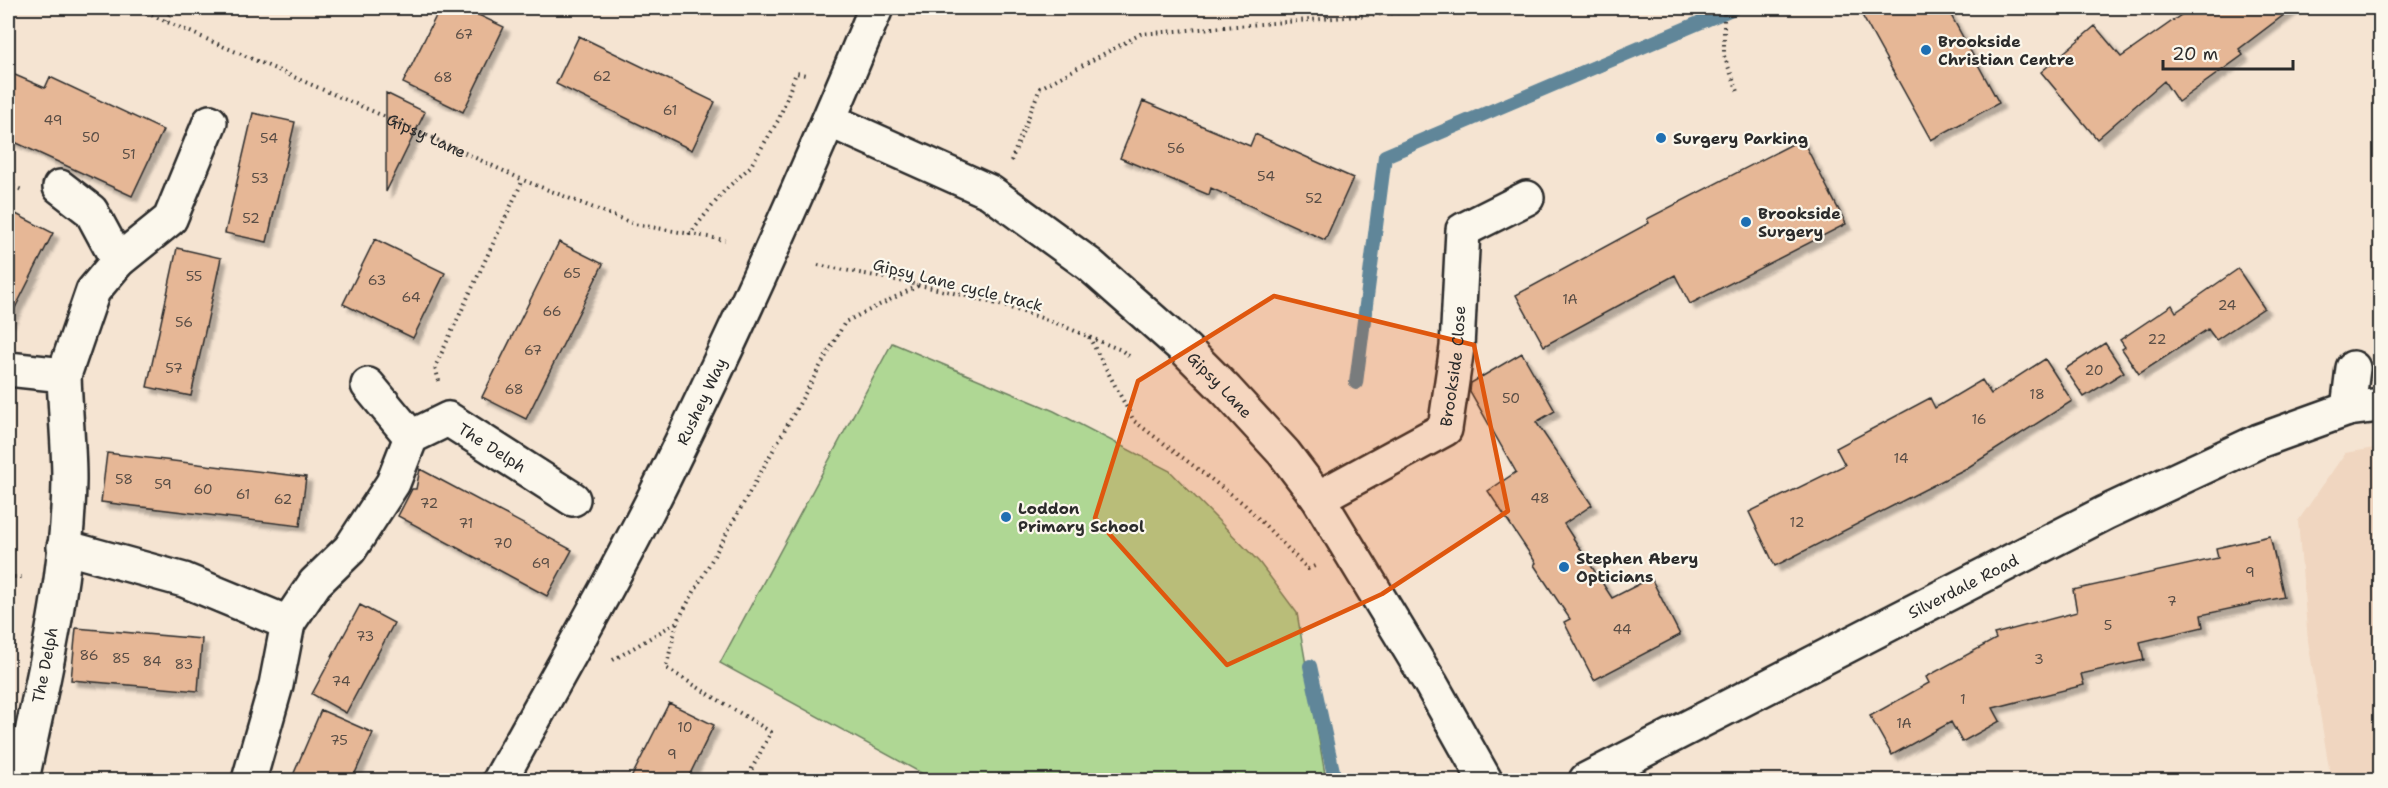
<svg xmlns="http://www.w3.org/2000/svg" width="2388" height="788" font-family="'Shantell Sans',sans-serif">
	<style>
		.built { fill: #f0d6c0 }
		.green { fill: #afd794; stroke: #6d8160; stroke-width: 1.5 }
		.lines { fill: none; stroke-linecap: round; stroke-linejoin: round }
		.stream { stroke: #608699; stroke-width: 14 }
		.building { fill: #e6b796; stroke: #2b2b2b; stroke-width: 1.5; filter: url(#shadow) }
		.minor-casing { stroke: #2b2b2b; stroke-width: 38 }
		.tertiary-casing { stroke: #2b2b2b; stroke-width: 38 }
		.path { stroke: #2b2b2b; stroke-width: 4; stroke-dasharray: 1.5 4.5; stroke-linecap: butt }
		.minor { stroke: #fbf7ec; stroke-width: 33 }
		.tertiary { stroke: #fbf7ec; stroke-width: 33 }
		.marked { fill: #df570e; fill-opacity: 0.2; stroke: #df570e; stroke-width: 4.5; stroke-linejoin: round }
		.poi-dot { fill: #1f6fb2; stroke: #fbf7ec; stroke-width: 2 }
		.labels { text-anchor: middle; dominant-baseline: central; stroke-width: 4.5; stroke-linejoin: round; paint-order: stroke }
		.number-label { font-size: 14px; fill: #5a4e46 }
		.poi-label { font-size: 16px; font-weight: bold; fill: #2b2b2b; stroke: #fbf7ec; text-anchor: start }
		.street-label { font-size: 16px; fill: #2b2b2b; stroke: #fbf7ec }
	</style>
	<defs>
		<filter id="shadow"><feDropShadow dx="5.5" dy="5.5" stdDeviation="1.5" flood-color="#0004"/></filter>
	</defs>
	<rect width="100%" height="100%" fill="#f5e4d2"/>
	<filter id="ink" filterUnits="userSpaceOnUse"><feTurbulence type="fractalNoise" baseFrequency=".0167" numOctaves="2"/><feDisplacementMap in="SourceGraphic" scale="12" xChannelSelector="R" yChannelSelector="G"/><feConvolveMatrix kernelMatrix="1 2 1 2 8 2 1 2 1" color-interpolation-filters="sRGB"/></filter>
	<g filter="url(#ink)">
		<path class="built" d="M2380,447V780H2331L2308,641L2298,521L2345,453Z"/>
		<path class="green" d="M892,343L1054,411L1170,471L1259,562L1297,613L1326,780H934L720,663Z"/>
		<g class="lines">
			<path class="stream" d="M1356,383L1385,156L1734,8
				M1310,666L1335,780"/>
		</g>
		<path class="building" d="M440,8H464L504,27L463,112L403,83Z
			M1858,8H1947L1999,103L1931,140Z
			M2191,8H2293L2239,49L2243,55L2178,102L2164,81L2097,139L2041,72L2095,26L2121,57Z
			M579,36L715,102L692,150L556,84Z
			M8,72L45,88L50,77L163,130L132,196L8,139Z
			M386,93L425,112L386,192Z
			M1143,101L1250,146L1255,134L1353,178L1325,240L1211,188L1209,195L1120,158Z
			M253,113L295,122L267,242L225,233Z
			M1802,139L1846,224L1690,304L1675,275L1544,346L1516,295L1649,223L1647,219Z
			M8,210L53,233L8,322Z
			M375,239L445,273L413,338L343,304Z
			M559,242L603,264L526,419L482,397Z
			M177,248L221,258L191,396L147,387Z
			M2238,269L2264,308L2216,340L2208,329L2139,374L2122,349L2125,347L2120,340L2172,305L2176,312Z
			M2105,343L2124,372L2084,397L2065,369Z
			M1522,353L1555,411L1536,422L1592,505L1564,524L1612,598L1651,578L1680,635L1594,680L1564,622L1570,619L1534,565L1536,563L1488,491L1516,472L1470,391L1471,383Z
			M2045,359L2072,401L1967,468L1775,566L1749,512L1845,465L1836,448L1930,398L1935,408L1982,380L1991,394Z
			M107,453L306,477L300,526L101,502Z
			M420,469L572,550L547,596L398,516L412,489H416Z
			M2270,536L2284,597L2201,615L2203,627L2140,642L2144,660L2081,674L2084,685L1993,708L2000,721L1962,742L1951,722L1892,755L1870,716L1929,683L1926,677L1996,639L1994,634L2077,612L2073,590L2218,558L2216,548Z
			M360,605L394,623L346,713L312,694Z
			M76,628L202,639L198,691L71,680Z
			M669,703L714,725L687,780H630Z
			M321,710L373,733L352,780H291Z"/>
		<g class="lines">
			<defs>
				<g id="minor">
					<path id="s2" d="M829,120L990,192L1090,265L1185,349L1226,390L1284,453L1318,498L1431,684L1485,780"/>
					<path d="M60,187L91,211L118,261"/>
					<path d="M8,369L64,375C65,410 69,445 69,480C68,578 44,675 24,770L17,780"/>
					<path d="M64,375L93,291L118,261L170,219L210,122"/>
					<path d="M368,385L411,437"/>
					<path d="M2348,409L2353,368"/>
					<path id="s3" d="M1318,498L1445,429L1457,347L1463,230L1527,198"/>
					<path id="s4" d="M64,547L184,580L288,623L315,583L350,549L393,483L411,437L448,419L573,499"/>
					<path d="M249,780L276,685L288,623"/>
					<path id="s5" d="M1586,780L2105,513L2259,441L2348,409L2380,405"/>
				</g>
				<g id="tertiary">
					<path id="s6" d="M500,780C555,680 613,581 664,478C740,324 810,167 876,8"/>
				</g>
			</defs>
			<use href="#minor" class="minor-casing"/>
			<use href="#tertiary" class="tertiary-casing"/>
			<g class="path">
				<path id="s1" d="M135,8L418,131L523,180L634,224L725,240"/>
				<path d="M1724,8V56L1739,94"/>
				<path d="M8,16L12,8"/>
				<path d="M1327,17L1328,8"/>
				<path d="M166,21L173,8"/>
				<path d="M1011,161L1040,88L1141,34L1453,8"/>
				<path d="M8,184L22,190"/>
				<path d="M689,235L725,190L750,167L779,119L796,73L806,75"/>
				<path d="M818,265C897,280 977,295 1053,322C1076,331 1098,341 1121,350L1129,356"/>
				<path d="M1089,337L1134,421L1244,504L1308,569L1315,566"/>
				<path d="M439,381L435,367L523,180"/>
				<path d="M8,577H22"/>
				<path d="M613,660L677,622"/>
				<path d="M746,780L771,732L666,668L677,622L845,322L920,285"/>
			</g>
			<use href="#minor" class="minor"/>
			<use href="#tertiary" class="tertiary"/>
		</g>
	</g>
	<path class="marked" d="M1274,296L1474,345L1508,511L1382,594L1227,665L1095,518L1138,381Z"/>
	<g class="poi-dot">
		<circle cx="1926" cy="50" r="6"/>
		<circle cx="1661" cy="138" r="6"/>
		<circle cx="1746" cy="222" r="6"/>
		<circle cx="1006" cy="517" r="6"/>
		<circle cx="1564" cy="567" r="6"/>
	</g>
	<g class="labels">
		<g class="number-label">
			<text x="464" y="34">67</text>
			<text x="602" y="76">62</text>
			<text x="443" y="77">68</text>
			<text x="670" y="110">61</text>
			<text x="53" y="120">49</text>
			<text x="91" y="137">50</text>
			<text x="269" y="138">54</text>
			<text x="1176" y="148">56</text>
			<text x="129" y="154">51</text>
			<text x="1266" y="176">54</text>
			<text x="260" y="178">53</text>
			<text x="1314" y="198">52</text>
			<text x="251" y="218">52</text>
			<text x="572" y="273">65</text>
			<text x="194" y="276">55</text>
			<text x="377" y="280">63</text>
			<text x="411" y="297">64</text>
			<text x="1570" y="299">1A</text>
			<text x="2227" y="305">24</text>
			<text x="552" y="311">66</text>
			<text x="184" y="322">56</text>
			<text x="2157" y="339">22</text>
			<text x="533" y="350">67</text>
			<text x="174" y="368">57</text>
			<text x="2094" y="370">20</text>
			<text x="514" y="389">68</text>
			<text x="2037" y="394">18</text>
			<text x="1511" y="398">50</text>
			<text x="1979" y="419">16</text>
			<text x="1901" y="458">14</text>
			<text x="124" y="479">58</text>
			<text x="163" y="484">59</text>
			<text x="203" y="489">60</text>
			<text x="243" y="494">61</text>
			<text x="1540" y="498">48</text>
			<text x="283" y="499">62</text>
			<text x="429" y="503">72</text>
			<text x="1797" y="522">12</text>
			<text x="466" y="523">71</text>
			<text x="503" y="543">70</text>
			<text x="541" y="563">69</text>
			<text x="2250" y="572">9</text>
			<text x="2172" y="601">7</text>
			<text x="2108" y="625">5</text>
			<text x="1622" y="629">44</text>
			<text x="365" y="636">73</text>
			<text x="89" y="655">86</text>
			<text x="121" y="658">85</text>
			<text x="2039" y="659">3</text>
			<text x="152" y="661">84</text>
			<text x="184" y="664">83</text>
			<text x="341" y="681">74</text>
			<text x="1963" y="699">1</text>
			<text x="1904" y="723">1A</text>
			<text x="685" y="727">10</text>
			<text x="339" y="740">75</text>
			<text x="672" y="754">9</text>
		</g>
		<g class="poi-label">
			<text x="1938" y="41">Brookside<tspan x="1938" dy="18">Christian Centre</tspan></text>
			<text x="1673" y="138">Surgery Parking</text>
			<text x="1758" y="213">Brookside<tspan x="1758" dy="18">Surgery</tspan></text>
			<text x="1018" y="508">Loddon<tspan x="1018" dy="18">Primary School</tspan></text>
			<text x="1576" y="558">Stephen Abery<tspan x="1576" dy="18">Opticians</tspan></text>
		</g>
		<g class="street-label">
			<text stroke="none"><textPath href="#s1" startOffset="318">Gipsy Lane</textPath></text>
			<text transform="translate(958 285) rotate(14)">Gipsy Lane cycle track</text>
			<text stroke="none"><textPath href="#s3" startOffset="208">Brookside Close</textPath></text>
			<text stroke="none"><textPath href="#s2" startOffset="477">Gipsy Lane</textPath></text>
			<text stroke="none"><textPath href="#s6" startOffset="429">Rushey Way</textPath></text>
			<text stroke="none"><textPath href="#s4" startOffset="556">The Delph</textPath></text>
			<text stroke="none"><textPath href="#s5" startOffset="424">Silverdale Road</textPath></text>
			<text transform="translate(45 665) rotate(-79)">The Delph</text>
		</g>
	</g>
	<rect width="2388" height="788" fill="none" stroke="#fbf7ec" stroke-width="30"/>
	<rect x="15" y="15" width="2358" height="758" fill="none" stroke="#2b2b2b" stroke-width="2" filter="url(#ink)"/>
	<path d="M2163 60v9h130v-9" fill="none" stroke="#2b2b2b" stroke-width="3"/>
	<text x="2172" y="60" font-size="18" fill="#2b2b2b" stroke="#fbf7ec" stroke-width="4.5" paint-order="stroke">20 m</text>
</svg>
